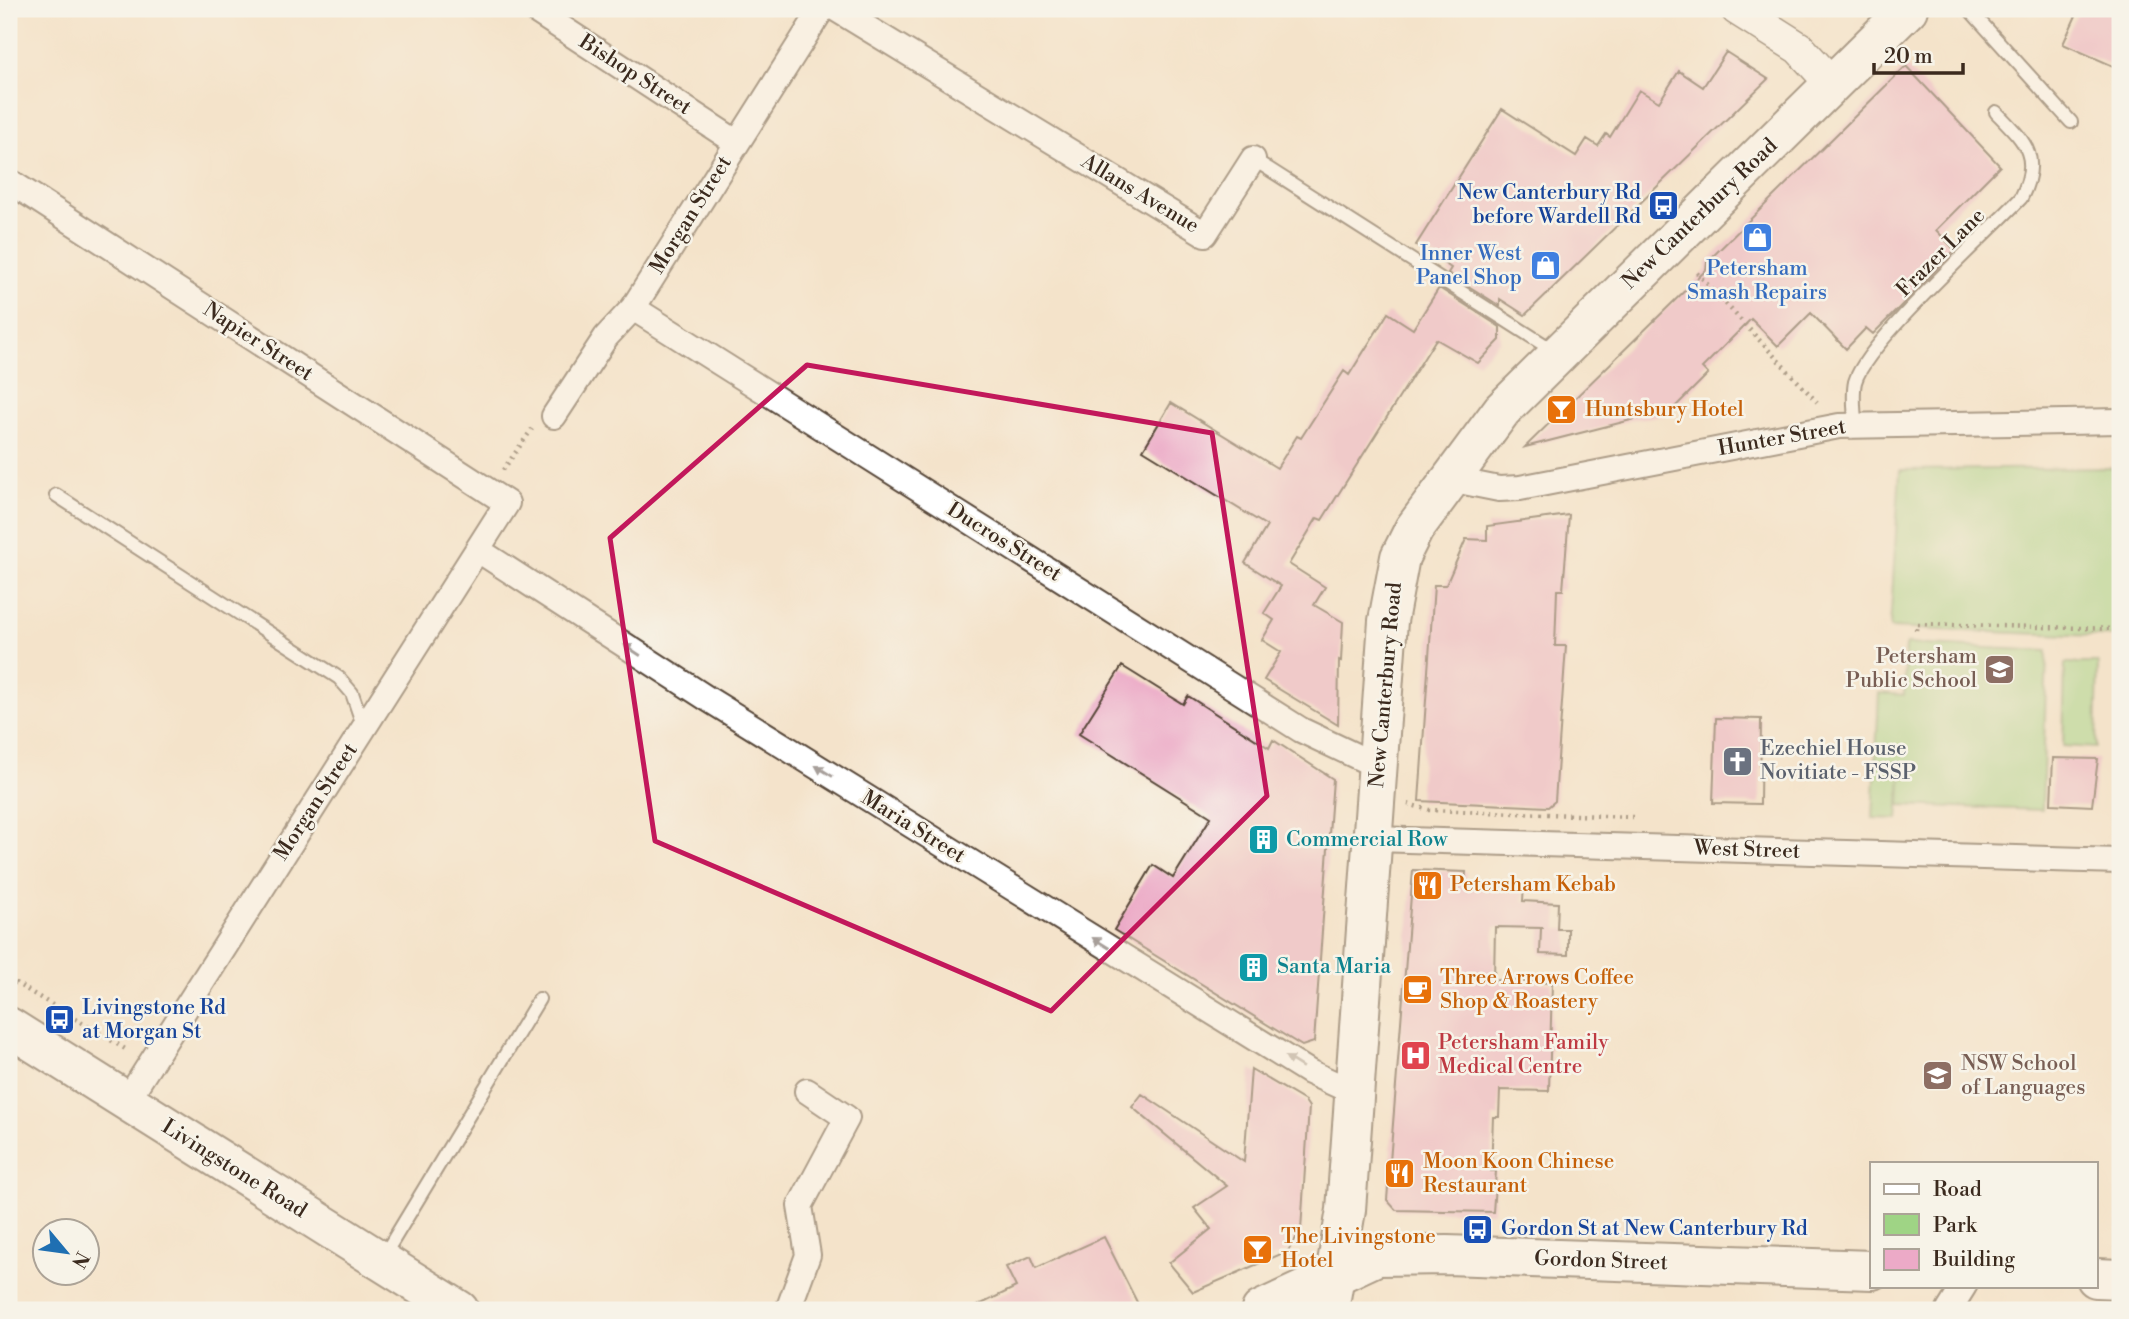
<svg xmlns="http://www.w3.org/2000/svg" width="2129" height="1319" font-family="'Libre Bodoni',serif">
	<style>
		.green { fill: #9fd485; stroke: #6d7f52; stroke-width: 2 }
		.building { fill: #ecaac7 }
		.lines { fill: none; stroke-linecap: round; stroke-linejoin: round }
		.service-casing { stroke: #574638; stroke-width: 16 }
		.minor-casing { stroke: #574638; stroke-width: 28 }
		.tertiary-casing { stroke: #574638; stroke-width: 35 }
		.primary-casing { stroke: #574638; stroke-width: 42 }
		.trunk-casing { stroke: #574638; stroke-width: 42 }
		.path { stroke: #574638; stroke-width: 4.5; stroke-dasharray: 2 5; stroke-linecap: butt }
		.service { stroke: #fff; stroke-width: 12 }
		.minor { stroke: #fff; stroke-width: 24 }
		.tertiary { stroke: #fff; stroke-width: 32 }
		.primary { stroke: #fff; stroke-width: 38 }
		.trunk { stroke: #fff; stroke-width: 38 }
		.oneway { fill: #a79f9a }
		.marked { fill: none; stroke: #c2185b; stroke-width: 5; stroke-linejoin: round }
		.labels { text-anchor: middle; dominant-baseline: central; stroke-width: 5; stroke-linejoin: round; paint-order: stroke }
		.street-label { font-size: 21px; fill: #3b2a1e; stroke: #f7f3e8 }
		.transit-label { font-size: 21px; fill: #164399; stroke: #f7f3e8; text-anchor: start }
		.shop-label { font-size: 21px; fill: #366cbe; stroke: #f7f3e8; text-anchor: end }
		.food-label { font-size: 21px; fill: #c56008; stroke: #f7f3e8; text-anchor: start }
		.education-label { font-size: 21px; fill: #785e54; stroke: #f7f3e8; text-anchor: end }
		.worship-label { font-size: 21px; fill: #5b616d; stroke: #f7f3e8; text-anchor: start }
		.culture-label { font-size: 21px; fill: #0d838f; stroke: #f7f3e8; text-anchor: start }
		.health-label { font-size: 21px; fill: #be3a42; stroke: #f7f3e8; text-anchor: start }
	</style>
	<rect width="100%" height="100%" fill="#f7f3e8"/>
	<filter id="ink" filterUnits="userSpaceOnUse"><feTurbulence type="fractalNoise" baseFrequency=".0143" numOctaves="2"/><feDisplacementMap in="SourceGraphic" scale="14" xChannelSelector="R" yChannelSelector="G"/><feConvolveMatrix kernelMatrix="1 2 1 2 8 2 1 2 1" color-interpolation-filters="sRGB"/></filter>
	<filter id="wash" filterUnits="userSpaceOnUse"><feTurbulence type="fractalNoise" baseFrequency=".00686" numOctaves="4" result="noise"/><feDisplacementMap in="SourceGraphic" scale="28" xChannelSelector="R" yChannelSelector="G"/><feGaussianBlur stdDeviation="1.57" result="paint"/><feColorMatrix in="noise" values="0 0 0 0 0 0 0 0 0 0 0 0 0 0 0 0 0 1.4 0 .05"/><feComposite in="paint" operator="in"/></filter>
	<g filter="url(#wash)">
		<rect width="100%" height="100%" fill="#f4e3cb"/>
		<path class="green" d="M2120,468V637L1890,628L1900,470Z
			M1906,644L2047,651L2042,810L1900,805L1901,778L1898,819L1873,818L1879,693L1904,695Z
			M2065,663H2098L2096,748L2063,746Z"/>
		<g id="blocks">
			<path class="building" d="M2079,9H2120V69L2063,44Z
				M1726,52L1768,79L1525,315L1500,299V306L1448,273L1451,268L1416,245L1502,109L1576,156L1587,139L1598,146L1606,134L1610,137L1639,90L1659,102L1679,71L1703,87Z
				M1906,66L2000,166L1936,230L1955,250L1895,312L1873,334L1866,328L1846,349L1811,313L1778,346L1751,319L1702,368L1708,374L1667,415L1635,419L1525,447L1706,270L1707,262Z
				M1439,288L1500,327V340L1478,363L1436,339L1322,520L1317,518L1289,564L1325,587L1314,605L1343,622L1341,661L1339,660L1338,725L1264,680L1281,652L1262,640L1274,620L1264,613L1281,586L1245,563L1267,526L1143,450L1171,403L1277,468L1297,436L1301,438L1344,371L1349,375L1388,313L1413,329Z
				M1569,515L1563,590H1557L1555,646H1566L1555,801L1548,807L1419,801L1434,585H1446L1466,539L1487,540V526Z
				M1122,666L1183,704L1188,696L1269,748L1273,740L1333,779L1314,1042L1302,1046L1114,930L1153,865L1173,878L1211,817L1079,734Z
				M1716,718L1761,719L1760,804L1713,803Z
				M2053,758L2098,759L2092,806L2051,804Z
				M1413,870L1466,872L1465,883L1524,885L1523,901L1558,903L1557,929H1568V955L1540,954L1541,928H1544L1495,927L1494,980L1552,983L1549,1091L1500,1090L1499,1117H1493L1491,1171H1496L1493,1212L1396,1210L1387,1200Z
				M1251,1069L1305,1101L1309,1107L1301,1230L1288,1251L1193,1292L1169,1263L1211,1229L1194,1208L1227,1186L1132,1107L1142,1094L1244,1162Z
				M1104,1237L1141,1310H969L1016,1287L1006,1267L1031,1256L1036,1268Z"/>
		</g>
	</g>
	<g filter="url(#ink)">
		<use href="#blocks" fill-opacity="0" stroke="#574638" stroke-width="2"/>
		<g class="lines">
			<defs>
				<path id="service" d="M1969,9L2071,122
					M1253,159L1554,351
					M1855,425C1855,412 1852,396 1855,382C1866,343 1987,234 2021,198C2042,156 2025,142 1996,112
					M56,495L339,678L352,693L364,728
					M383,1257L539,999"/>
				<path id="minor" d="M533,9L736,142
					M836,9L1205,234L1253,159
					M9,181L507,503L126,1102
					M633,308L1301,730L1379,767
					M554,416L606,337L633,308L822,9
					M1449,479L1499,489L1520,488L1839,426L2120,421
					M478,550L708,699L1309,1072L1355,1093
					M1374,839L2120,861
					M788,1310L808,1255L800,1206L847,1118L807,1091
					M1949,1310L1964,1286"/>
				<path id="tertiary" d="M1737,9L1799,48L1832,84"/>
				<path id="primary" d="M9,1027L459,1310
					M2096,1278L2120,1279
					M1261,1310L1377,1256L1447,1255L1872,1270"/>
				<path id="trunk" d="M1329,1310L1346,1210L1388,621L1400,557L1414,529L1502,410L1908,9"/>
			</defs>
			<use href="#service" class="service-casing"/>
			<use href="#minor" class="minor-casing"/>
			<use href="#tertiary" class="tertiary-casing"/>
			<use href="#primary" class="primary-casing"/>
			<use href="#trunk" class="trunk-casing"/>
			<path class="path" d="M1697,273L1817,402
				M503,470L532,429
				M1916,630L1917,624L2120,629
				M1408,804L1429,810L1633,817
				M9,979L127,1050"/>
			<use href="#service" class="service"/>
			<use href="#minor" class="minor"/>
			<use href="#tertiary" class="tertiary"/>
			<use href="#primary" class="primary"/>
			<use href="#trunk" class="trunk"/>
		</g>
		<defs><path id="oneway-solid" d="M-6-.8H1V-3.2L6.5 0L1 3.2V.8H-6Z" transform="scale(1.75)"/></defs>
		<g class="oneway">
			<use href="#oneway-solid" transform="translate(632 650) rotate(-147)"/>
			<use href="#oneway-solid" transform="translate(824 771) rotate(-148)"/>
			<use href="#oneway-solid" transform="translate(1101 943) rotate(-148)"/>
			<use href="#oneway-solid" transform="translate(1294 1062) rotate(-148)"/>
		</g>
	</g>
	<path d="M0 0H2129V1319H0ZM807,365L1212,433L1267,796L1051,1011L655,841L610,538Z" fill="#f4e3cb" fill-opacity=".55" fill-rule="evenodd"/>
	<path class="marked" d="M807,365L1212,433L1267,796L1051,1011L655,841L610,538Z"/>
	<defs>
		<symbol id="bus-square" viewBox="-11 -11 22 22"><rect x="-9" y="-9" width="18" height="18" rx="4" fill="#1a4fb4" stroke="#f7f3e8"/><path d="M-5-6H5V4H4V6H2V4H-2V6H-4V4H-5ZM-3.5-4V0h7V-4ZM-3.5 1.2v1.5H-2V1.2ZM2 1.2v1.5H3.5V1.2Z" fill="#fff"/></symbol>
		<symbol id="shop-square" viewBox="-11 -11 22 22"><rect x="-9" y="-9" width="18" height="18" rx="4" fill="#3f7fe0" stroke="#f7f3e8"/><path d="M-5-2.5h2.3a2.7 3.5 0 0 1 5.4 0H5L5.5 6h-11ZM-1.5-2.5h3a1.5 2.3 0 0 0-3 0Z" fill="#fff"/></symbol>
		<symbol id="bar-square" viewBox="-11 -11 22 22"><rect x="-9" y="-9" width="18" height="18" rx="4" fill="#e8710a" stroke="#f7f3e8"/><path d="M-6-5H6L.8 .8V4.5H3.5V6h-7V4.5H-.8V.8Z" fill="#fff"/></symbol>
		<symbol id="school-square" viewBox="-11 -11 22 22"><rect x="-9" y="-9" width="18" height="18" rx="4" fill="#8d6e63" stroke="#f7f3e8"/><path d="M0-5L7-2L0 1L-7-2ZM-4 1L0 2.5L4 1V4Q0 6-4 4Z" fill="#fff"/></symbol>
		<symbol id="church-square" viewBox="-11 -11 22 22"><rect x="-9" y="-9" width="18" height="18" rx="4" fill="#6b7280" stroke="#f7f3e8"/><path d="M-1.2-6h2.4v3.5h3.3v2.4h-3.3V6h-2.4V-.1h-3.3v-2.4h3.3Z" fill="#fff"/></symbol>
		<symbol id="building-square" viewBox="-11 -11 22 22"><rect x="-9" y="-9" width="18" height="18" rx="4" fill="#0f9aa8" stroke="#f7f3e8"/><path d="M-4-6H4V6H1V3H-1V6H-4ZM-2.5-4.3h1.7v1.8h-1.7ZM.8-4.3h1.7v1.8H.8ZM-2.5-1h1.7V.8h-1.7ZM.8-1h1.7V.8H.8Z" fill="#fff"/></symbol>
		<symbol id="restaurant-square" viewBox="-11 -11 22 22"><rect x="-9" y="-9" width="18" height="18" rx="4" fill="#e8710a" stroke="#f7f3e8"/><path d="M-5-6h1v4h1v-4h1v4h1v-4h1v5L-1.5 .5V6h-2V.5L-5-1ZM5-6V6H3V1.5H1.5Q1.5-4 5-6Z" fill="#fff"/></symbol>
		<symbol id="cafe-square" viewBox="-11 -11 22 22"><rect x="-9" y="-9" width="18" height="18" rx="4" fill="#e8710a" stroke="#f7f3e8"/><path d="M-5.5-4.5H6V0H3Q3 3.5 0 3.5H-2.5Q-5.5 3.5-5.5 0ZM3-3.2v2h1.7v-2ZM-6 4.5H4V6H-6Z" fill="#fff"/></symbol>
		<symbol id="hospital-square" viewBox="-11 -11 22 22"><rect x="-9" y="-9" width="18" height="18" rx="4" fill="#e0444e" stroke="#f7f3e8"/><path d="M-5-5h3v3.5h4V-5h3V5h-3V1.5h-4V5h-3Z" fill="#fff"/></symbol>
	</defs>
	<g fill-rule="evenodd">
		<use href="#bus-square" x="1646" y="188" width="35" height="35"/>
		<use href="#shop-square" x="1740" y="220" width="35" height="35"/>
		<use href="#shop-square" x="1528" y="248" width="35" height="35"/>
		<use href="#bar-square" x="1544" y="392" width="35" height="35"/>
		<use href="#school-square" x="1982" y="652" width="35" height="35"/>
		<use href="#church-square" x="1720" y="744" width="35" height="35"/>
		<use href="#building-square" x="1246" y="822" width="35" height="35"/>
		<use href="#restaurant-square" x="1410" y="868" width="35" height="35"/>
		<use href="#building-square" x="1236" y="950" width="35" height="35"/>
		<use href="#cafe-square" x="1400" y="972" width="35" height="35"/>
		<use href="#bus-square" x="42" y="1002" width="35" height="35"/>
		<use href="#hospital-square" x="1398" y="1038" width="35" height="35"/>
		<use href="#school-square" x="1920" y="1058" width="35" height="35"/>
		<use href="#restaurant-square" x="1382" y="1156" width="35" height="35"/>
		<use href="#bus-square" x="1460" y="1212" width="35" height="35"/>
		<use href="#bar-square" x="1240" y="1232" width="35" height="35"/>
	</g>
	<g class="labels">
		<g class="street-label">
			<text transform="translate(635 75) rotate(33)">Bishop Street</text>
			<text transform="translate(1140 194) rotate(31)">Allans Avenue</text>
			<text transform="translate(1700 214) rotate(-44)">New Canterbury Road</text>
			<text transform="translate(691 215) rotate(-58)">Morgan Street</text>
			<text transform="translate(1941 253) rotate(-45)">Frazer Lane</text>
			<text transform="translate(258 342) rotate(33)">Napier Street</text>
			<text transform="translate(1782 438) rotate(-10)">Hunter Street</text>
			<text transform="translate(1004 542) rotate(32)">Ducros Street</text>
			<text transform="translate(1386 685) rotate(-85)">New Canterbury Road</text>
			<text transform="translate(316 802) rotate(-57)">Morgan Street</text>
			<text transform="translate(913 827) rotate(32)">Maria Street</text>
			<text transform="translate(1747 850) rotate(2)">West Street</text>
			<text transform="translate(234 1169) rotate(32)">Livingstone Road</text>
			<text transform="translate(1601 1261) rotate(2)">Gordon Street</text>
		</g>
		<g class="transit-label">
			<text x="1641" y="193" text-anchor="end">New Canterbury Rd<tspan x="1641" dy="24">before Wardell Rd</tspan></text>
			<text x="82" y="1008">Livingstone Rd<tspan x="82" dy="24">at Morgan St</tspan></text>
			<text x="1501" y="1229">Gordon St at New Canterbury Rd</text>
		</g>
		<g class="shop-label">
			<text x="1522" y="254">Inner West<tspan x="1522" dy="24">Panel Shop</tspan></text>
			<text x="1757" y="269" text-anchor="middle">Petersham<tspan x="1757" dy="24">Smash Repairs</tspan></text>
		</g>
		<g class="food-label">
			<text x="1585" y="410">Huntsbury Hotel</text>
			<text x="1450" y="885">Petersham Kebab</text>
			<text x="1440" y="978">Three Arrows Coffee<tspan x="1440" dy="24">Shop &amp; Roastery</tspan></text>
			<text x="1423" y="1162">Moon Koon Chinese<tspan x="1423" dy="24">Restaurant</tspan></text>
			<text x="1281" y="1237">The Livingstone<tspan x="1281" dy="24">Hotel</tspan></text>
		</g>
		<g class="education-label">
			<text x="1977" y="657">Petersham<tspan x="1977" dy="24">Public School</tspan></text>
			<text x="1961" y="1064" text-anchor="start">NSW School<tspan x="1961" dy="24">of Languages</tspan></text>
		</g>
		<g class="worship-label">
			<text x="1760" y="749">Ezechiel House<tspan x="1760" dy="24">Novitiate - FSSP</tspan></text>
		</g>
		<g class="culture-label">
			<text x="1286" y="840">Commercial Row</text>
			<text x="1277" y="967">Santa Maria</text>
		</g>
		<g class="health-label">
			<text x="1438" y="1043">Petersham Family<tspan x="1438" dy="24">Medical Centre</tspan></text>
		</g>
	</g>
	<rect width="2129" height="1319" fill="none" stroke="#f7f3e8" stroke-width="35"/>
	<rect x="1870" y="1162" width="228" height="126" fill="#f7f3e8" stroke="#aca397" stroke-width="2"/>
	<rect x="1884" y="1184" width="35" height="10" fill="#ffffff" stroke="#aca397" stroke-width="2"/>
	<text x="1933" y="1196" font-size="21" fill="#3b2a1e">Road</text>
	<rect x="1884" y="1214" width="35" height="21" fill="#9fd485" stroke="#aca397" stroke-width="2"/>
	<text x="1933" y="1232" font-size="21" fill="#3b2a1e">Park</text>
	<rect x="1884" y="1249" width="35" height="21" fill="#ecaac7" stroke="#aca397" stroke-width="2"/>
	<text x="1933" y="1266" font-size="21" fill="#3b2a1e">Building</text>
	<g transform="translate(66 1252) rotate(119)"><circle r="33" fill="#f7f3e8" stroke="#aca397" stroke-width="2"/>
	<path d="M0-5L12 26L0 18L-12 26Z" fill="#1f6fb2"/>
	<text y="-10" font-size="19" font-weight="bold" text-anchor="middle" fill="#3b2a1e">N</text>
	</g>
	<path d="M1874 63v10h89v-10" fill="none" stroke="#3b2a1e" stroke-width="3.5"/>
	<text x="1884" y="63" font-size="21" fill="#3b2a1e" stroke="#f7f3e8" stroke-width="5" paint-order="stroke">20 m</text>
</svg>
